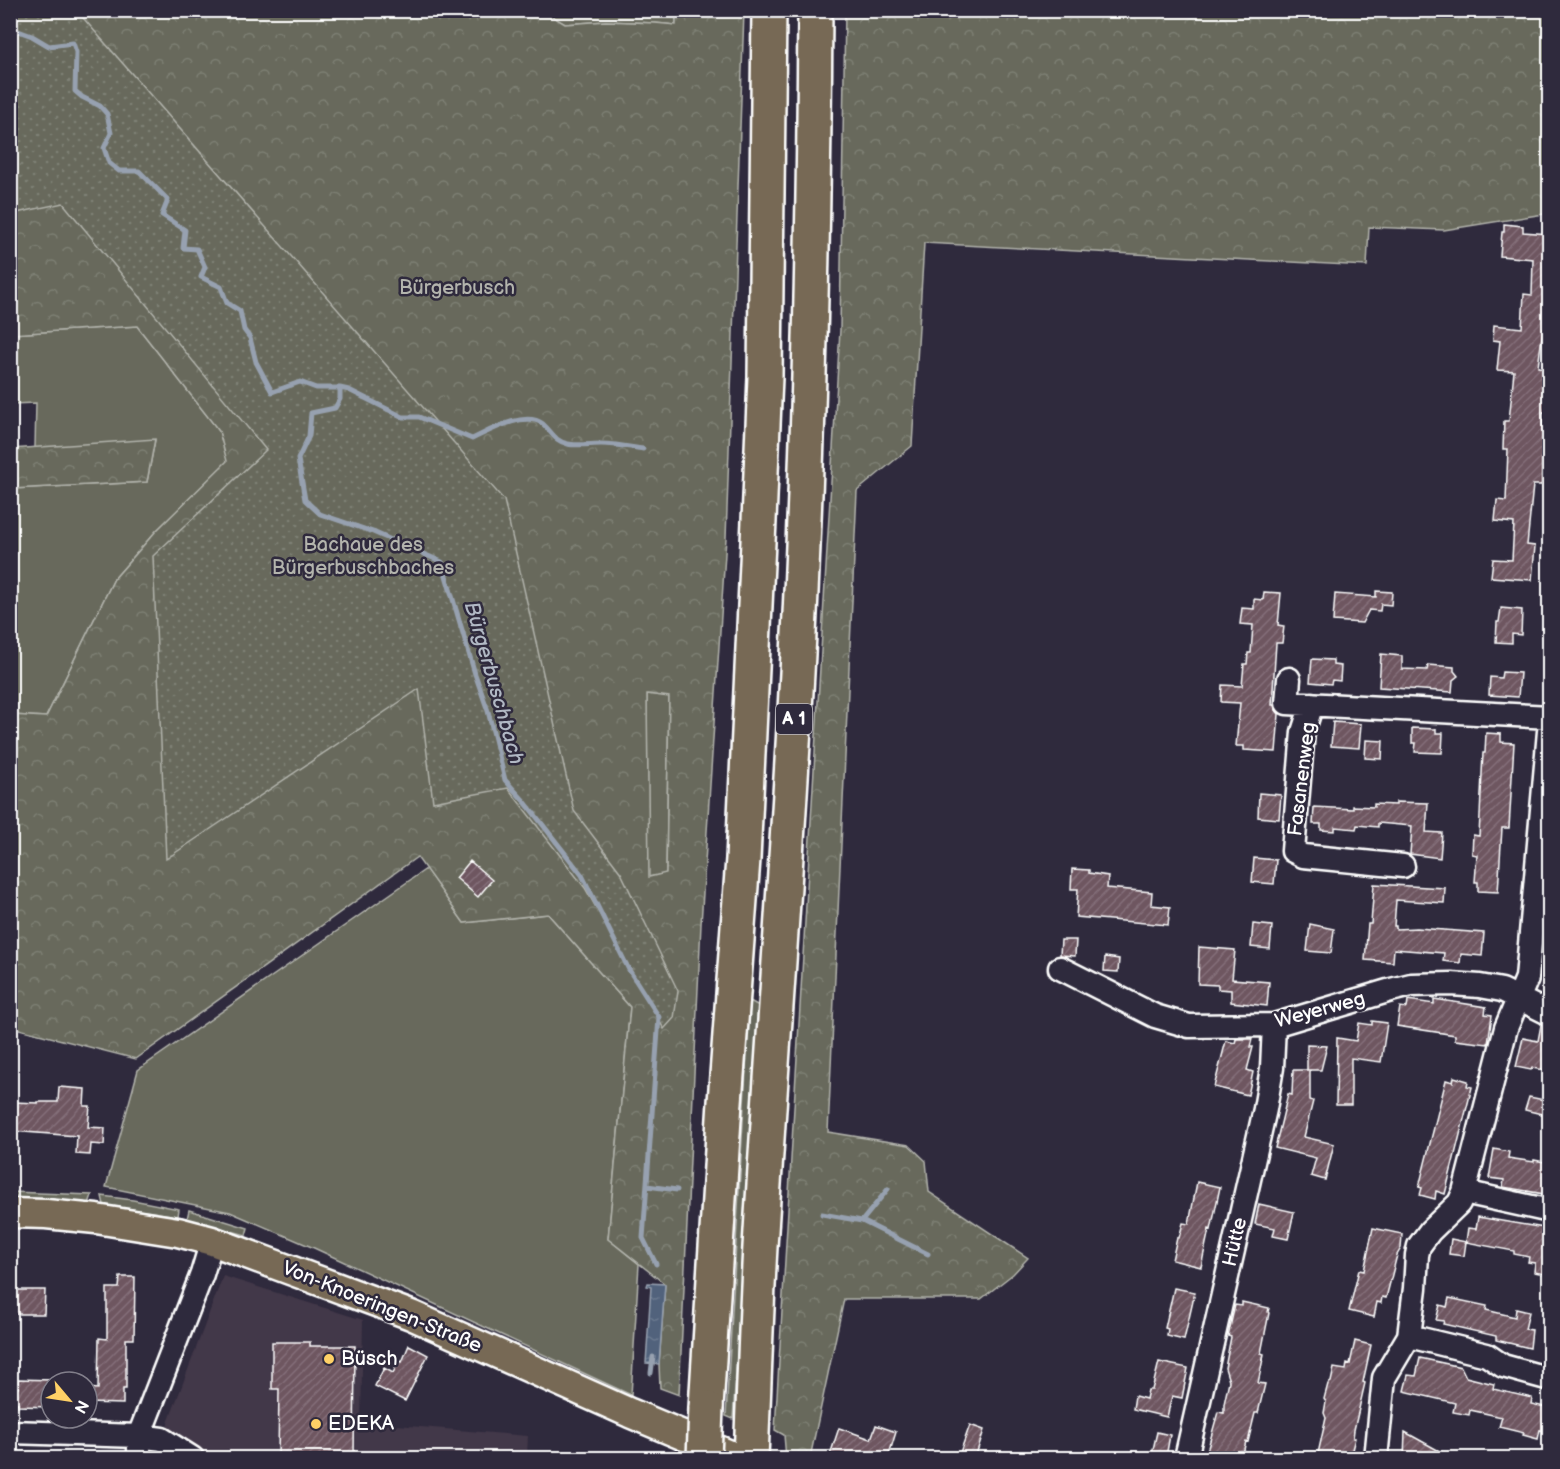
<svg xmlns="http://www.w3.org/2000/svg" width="1560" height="1469" font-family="'Balsamiq Sans',sans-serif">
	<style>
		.built { fill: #423748 }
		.grass { fill: #67695b; stroke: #b3b4ad; stroke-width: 1.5 }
		.forest { fill: url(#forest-crowns); stroke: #b3b4ad; stroke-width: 1.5; fill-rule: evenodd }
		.park { fill: url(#park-dots); stroke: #b3b4ad; stroke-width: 1.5 }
		.water { fill: url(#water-ripples); stroke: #97a1b0; stroke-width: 1.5 }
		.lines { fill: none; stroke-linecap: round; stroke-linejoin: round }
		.stream { stroke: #97a1b0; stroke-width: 5 }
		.building { fill: url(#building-hatch); stroke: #fff; stroke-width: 1.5 }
		.minor-casing { stroke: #fff; stroke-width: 27 }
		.major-casing { stroke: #fff; stroke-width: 33 }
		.highway-casing { stroke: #fff; stroke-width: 38 }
		.minor { stroke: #2f2a3d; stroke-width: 22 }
		.major { stroke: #776954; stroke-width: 28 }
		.highway { stroke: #776954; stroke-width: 33 }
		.highway-bridge-casing { stroke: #fff; stroke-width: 38; stroke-linecap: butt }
		.highway-bridge { stroke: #776954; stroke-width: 33 }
		.poi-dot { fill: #ffd166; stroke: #2f2a3d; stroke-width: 2 }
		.labels { text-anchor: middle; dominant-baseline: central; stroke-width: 5; stroke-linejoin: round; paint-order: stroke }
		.shield { fill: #2f2a3d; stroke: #c1bfc5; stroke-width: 1.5 }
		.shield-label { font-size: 18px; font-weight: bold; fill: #fff }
		.park-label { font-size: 20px; fill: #b3b4ad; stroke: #2f2a3d }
		.street-label { font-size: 20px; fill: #fff; stroke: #2f2a3d }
		.poi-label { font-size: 20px; fill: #fff; stroke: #2f2a3d; text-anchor: start }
		.water-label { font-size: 21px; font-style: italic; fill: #b1b8c4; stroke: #2f2a3d }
	</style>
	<defs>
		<pattern id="forest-crowns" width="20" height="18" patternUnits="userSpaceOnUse" patternTransform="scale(1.5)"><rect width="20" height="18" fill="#67695b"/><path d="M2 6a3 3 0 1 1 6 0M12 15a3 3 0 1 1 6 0" fill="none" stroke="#7e8074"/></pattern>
		<pattern id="park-dots" width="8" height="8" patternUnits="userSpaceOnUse" patternTransform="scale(1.5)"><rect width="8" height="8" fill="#67695b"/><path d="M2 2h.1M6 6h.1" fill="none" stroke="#7e8074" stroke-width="1.8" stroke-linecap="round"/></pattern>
		<pattern id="water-ripples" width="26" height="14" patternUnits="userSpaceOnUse" patternTransform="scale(1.5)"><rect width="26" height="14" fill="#51627c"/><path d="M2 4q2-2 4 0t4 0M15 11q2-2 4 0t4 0" fill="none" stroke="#6b7a90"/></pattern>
		<pattern id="building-hatch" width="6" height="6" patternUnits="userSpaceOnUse" patternTransform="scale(1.5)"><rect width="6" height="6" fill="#6e5661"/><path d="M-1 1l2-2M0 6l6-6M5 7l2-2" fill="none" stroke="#846f79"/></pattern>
	</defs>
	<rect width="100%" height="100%" fill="#2f2a3d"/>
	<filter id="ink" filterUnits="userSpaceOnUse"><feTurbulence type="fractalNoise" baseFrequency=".0167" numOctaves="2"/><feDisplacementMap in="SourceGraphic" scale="12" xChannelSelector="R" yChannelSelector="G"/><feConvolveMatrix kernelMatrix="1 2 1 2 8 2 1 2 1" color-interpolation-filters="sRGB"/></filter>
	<g filter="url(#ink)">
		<path class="built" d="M223,1276L363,1320L361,1422L528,1436L527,1456L596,1458H165L168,1423Z"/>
		<path class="grass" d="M542,11H676V25L655,23L606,21L565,24Z
			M137,326L219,431L228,462L156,531L114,579L46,717L11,715V489L147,482L155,440L35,448L36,403L11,404V334Z
			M647,694L669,696L666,874L648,877Z
			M426,869L464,923L548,914L630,1007L608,1239L639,1264L631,1395L314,1248L230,1212L106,1187L138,1070Z
			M750,1001L759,1006L733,1419L726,1416Z
			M11,1192L92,1195L89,1204L11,1201Z
			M102,1196L133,1200L179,1209L178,1216L104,1205Z
			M189,1210L248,1228L246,1235L187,1219Z"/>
		<path class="forest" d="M542,10L565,24L606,21L655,23L676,25V11H744L726,538L701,924L679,1395L660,1388L659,1364L665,1284L608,1239L630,1007L548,914L464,923L417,857L136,1059L11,1027V715L46,717L114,579L156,531L227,461L219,431L137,326L11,334V11ZM647,694L669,697L666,873L649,877Z
			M845,11H1549L1550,213L1444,230L1369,227L1367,266L924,243L912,446L857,491L828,1132L909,1145L926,1161L929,1192L1028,1258L1013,1274L981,1299H844L810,1458H786L784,1435L775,1430L840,330Z
			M155,439L147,482L11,489V449Z"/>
		<path class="park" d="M10,11H77L504,500L574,811L621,873L678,991L674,1018L664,1029L585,888L508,788L433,802L419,689L166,859L153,556L266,450L63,203L21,212L11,215Z"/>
		<path class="water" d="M648,1283L665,1284L659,1364L646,1363L651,1287L647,1286Z"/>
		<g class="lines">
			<path class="stream" d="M10,28L32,36L49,46L73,43L76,52L75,91L82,97L100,106L107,114L111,133L104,148L109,163L119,171H139L168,200L162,215L185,230L183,248L197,249L205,267L201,277L221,287L227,303L240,311L244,330L250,338L256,362L272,392L300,382L316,388H340L349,390L403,417H419L472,439C489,431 525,410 543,424C552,432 554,441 568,444C575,446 592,444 601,444C615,444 629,447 643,449
				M340,388V399L335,408L311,413L309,436L298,459L305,500L320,514L373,532L442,562L475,674L488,711L505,780L525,802L582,875L629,970L659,1017L643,1238L656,1264
				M647,1186L677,1190
				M822,1214L862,1221L928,1254
				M862,1221L888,1189
				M651,1373L653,1357"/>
		</g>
		<path class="building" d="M1504,224L1523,226V232L1550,234V329H1543L1538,367L1550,368V376L1545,412H1543L1542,485H1533L1527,545L1535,546L1532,580L1491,577L1493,559L1512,560L1514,523L1495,521L1497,500L1506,501L1508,449H1503L1504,421H1509L1514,371L1497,370L1500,341L1493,340L1494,325L1522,328L1524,294L1532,295L1533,259L1500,256L1502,232H1504Z
			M1376,591L1392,592L1391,605L1381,604L1380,611L1369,610L1362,623L1333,621L1335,594L1376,597Z
			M1264,592L1281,593L1278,625L1284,626L1282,643H1276L1272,705H1274L1275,709L1279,714L1276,752L1244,750V746H1236L1240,703L1221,702L1222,685L1242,686L1244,664H1247L1248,653H1251L1253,625L1240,624L1242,608L1254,609V599L1263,600Z
			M1501,608L1522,610L1521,635L1512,634V643L1496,642L1497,622H1499Z
			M1381,654L1402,656V669L1427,670L1428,665L1454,667V671L1458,676L1453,680L1452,692L1379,687Z
			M1312,659L1333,660V665L1341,666L1340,681L1332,680L1331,684L1310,682Z
			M1502,672L1520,673L1518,697L1489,695L1490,677L1501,678Z
			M1333,722L1361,724L1359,748L1331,746Z
			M1412,728L1436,729V733H1443L1442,753L1415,752L1416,743H1412Z
			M1486,733L1501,734V742L1514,743L1509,828H1502L1498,892L1478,891V882H1475L1477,855L1472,854L1473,835L1479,836L1483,753H1485Z
			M1366,740L1383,741L1382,759L1365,758Z
			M1259,793L1281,795L1279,819L1258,817Z
			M1396,802L1428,803L1426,832L1442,833L1440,858L1410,854L1412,826L1378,823V827L1357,825L1356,829L1335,827V831L1321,830V824H1313L1314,807L1353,809V806L1374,807V804L1396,805Z
			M1254,858L1276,860L1274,884L1252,882Z
			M470,861L492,880L478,897L456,878Z
			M1072,869L1089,870V873L1108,876L1107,888L1152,892L1151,905L1170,907L1168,925L1076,917L1078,889H1071Z
			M1374,884L1445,888L1444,903L1396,900L1394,926H1396V929L1417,928L1484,933L1482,956L1461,954L1460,963L1452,962L1443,961L1444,953L1394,949L1393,962L1365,960L1368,924H1371Z
			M1253,924L1272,926L1270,949L1251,947Z
			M1310,924L1334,929L1331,953L1307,951Z
			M1061,940H1076L1075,956L1060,955Z
			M1199,947L1235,950L1232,979L1269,982L1267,1006L1231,1002V990L1218,989V985L1198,984Z
			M1105,957L1119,959L1118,972L1104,971Z
			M1434,999L1486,1007L1485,1014L1492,1015L1488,1044L1455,1040V1035L1397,1026L1400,1007L1407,1008L1408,1000L1434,1004Z
			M1372,1021L1387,1023L1381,1062L1351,1058V1105H1336L1337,1038L1356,1041L1359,1023L1372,1025Z
			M1541,1025L1550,1027V1071L1532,1068L1531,1070L1516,1067L1523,1038L1538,1041Z
			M1236,1039H1252L1250,1047H1253L1247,1070L1253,1072L1248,1095L1214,1087L1226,1041L1235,1043Z
			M1307,1045L1327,1046L1321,1070H1307Z
			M1293,1070H1310V1100L1313,1101L1304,1137L1334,1144L1325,1180L1311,1176L1316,1158L1275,1148L1288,1094L1292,1095Z
			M1454,1077L1468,1081L1467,1086L1472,1087L1445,1194L1436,1191L1435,1199L1420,1195L1422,1188L1419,1187L1446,1080L1453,1082Z
			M59,1087L85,1089L84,1106H90L88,1127L105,1128L104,1145L91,1144L90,1155L76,1154L77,1136L11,1131L13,1102L38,1103V1102H58Z
			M1529,1097L1550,1101V1116L1525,1110Z
			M1494,1149L1509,1152L1508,1158L1534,1162V1160L1550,1163V1195L1503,1187L1504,1180L1489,1178Z
			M1197,1182L1220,1187L1211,1230L1209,1229L1201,1267L1172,1260L1177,1238H1179L1183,1223L1189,1224Z
			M1259,1204L1294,1212L1288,1239L1273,1236L1275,1228L1255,1224Z
			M1478,1217L1550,1229V1275L1534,1272L1535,1263L1528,1262L1529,1257L1514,1254V1251L1466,1242L1468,1228L1476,1229Z
			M1373,1228L1402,1234L1401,1248L1397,1255L1386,1298L1382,1297L1381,1303L1377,1302L1374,1317L1349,1311L1359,1270L1364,1271Z
			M1451,1239L1466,1242L1464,1256L1449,1254Z
			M120,1277H135L134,1339H126V1389H123V1404L87,1403V1388L98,1389L99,1338L107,1339V1288H119Z
			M1174,1288L1195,1292L1184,1340L1167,1336L1168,1329L1165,1328Z
			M10,1290H45L44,1314H10Z
			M1449,1298L1487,1306L1486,1310L1515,1317L1516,1309L1529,1312L1525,1329L1532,1330L1530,1348L1496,1340V1336L1443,1324L1444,1321L1436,1320L1440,1305L1447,1307Z
			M1242,1302L1269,1308L1268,1312L1269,1313L1261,1353L1264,1354L1258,1383L1265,1384L1258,1413H1255L1248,1442L1246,1441L1242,1458H1213L1214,1457L1206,1455L1218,1412L1224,1413V1404L1229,1381L1225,1368L1231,1337L1228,1336L1235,1305L1242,1306Z
			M1355,1341L1371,1345L1363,1382L1365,1383L1354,1430L1353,1438H1355L1350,1458H1317L1326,1418L1324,1413L1326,1402L1324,1399L1328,1384L1331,1382L1334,1368L1346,1370L1347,1363L1350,1364Z
			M272,1342H310V1346H355L354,1458H278L279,1389H272Z
			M409,1345L428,1355L405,1401L375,1386L384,1368L393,1373L399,1361L402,1362Z
			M1420,1358L1461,1367L1466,1377L1494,1384L1493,1389L1532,1398L1531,1404L1550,1408V1432L1540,1430L1538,1439L1523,1435L1524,1433L1499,1427L1502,1417L1470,1410L1469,1415L1453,1412L1455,1403L1404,1391L1408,1375L1416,1376Z
			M1159,1362L1188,1368L1182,1398L1172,1396L1167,1417L1133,1409L1135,1396L1146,1399L1148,1390H1152Z
			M18,1379L51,1380V1407L18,1406V1403H10V1389L18,1388Z
			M876,1425L896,1432L888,1458H829L839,1428L871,1439Z
			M970,1425L984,1430L975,1458H958Z
			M1157,1432L1170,1435L1166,1457L1152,1454Z
			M1405,1432L1452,1458H1404Z"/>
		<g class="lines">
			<defs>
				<path id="minor" d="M1289,679L1287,703L1550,717
					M1312,704L1303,732L1293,851L1303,856L1403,866
					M1060,968L1155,1016L1189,1026L1274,1025L1391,990L1411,985L1451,984L1480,986L1502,990L1550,1014
					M1464,1192L1550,1211
					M1409,1336L1487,1355L1503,1366L1550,1379
					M10,1432L139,1436L162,1439L192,1458
					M139,1458V1436L202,1274L212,1241
					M1186,1458L1265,1109L1272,1068L1274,1025
					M1376,1458L1384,1378L1409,1336L1415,1288L1417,1255L1419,1246L1430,1231L1459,1203L1464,1192L1506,1028L1527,978L1550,720"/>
				<path id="major" d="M10,1213L46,1214L96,1219L178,1232L212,1241L411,1315L630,1413L737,1458"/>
				<path id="highway" d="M706,1408L725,1102L743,859L759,521L765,377L769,10
					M751,1458C754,1388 756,1318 760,1247C775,1005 795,763 804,520C811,350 814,180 815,10"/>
			</defs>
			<use href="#minor" class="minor-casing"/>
			<use href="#major" class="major-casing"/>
			<use href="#highway" class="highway-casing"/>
			<use href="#minor" class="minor"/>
			<use href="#major" class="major"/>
			<use href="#highway" class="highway"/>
			<defs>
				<path id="highway-bridge" d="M704,1458L706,1408"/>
			</defs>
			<use href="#highway-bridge" class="highway-bridge-casing"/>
			<use href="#highway-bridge" class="highway-bridge"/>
		</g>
	</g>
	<g class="poi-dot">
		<circle cx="329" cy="1359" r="6"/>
		<circle cx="316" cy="1424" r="6"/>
	</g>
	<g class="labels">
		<rect class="shield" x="776" y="704" width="36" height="30" rx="4.5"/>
		<g class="shield-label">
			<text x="794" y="719">A 1</text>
		</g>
		<g class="park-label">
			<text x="457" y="288">Bürgerbusch</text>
			<text x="363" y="545">Bachaue des<tspan x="363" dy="23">Bürgerbuschbaches</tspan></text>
		</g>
		<g class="street-label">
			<text transform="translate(1302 779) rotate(-83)">Fasanenweg</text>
			<text transform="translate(1320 1010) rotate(-15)">Weyerweg</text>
			<text transform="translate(1235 1242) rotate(-77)">Hütte</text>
			<text transform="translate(382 1307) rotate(22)">Von-Knoeringen-Straße</text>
		</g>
		<g class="poi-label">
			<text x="341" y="1359">Büsch</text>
			<text x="328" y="1424">EDEKA</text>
		</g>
		<g class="water-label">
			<text transform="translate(494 683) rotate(74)">Bürgerbuschbach</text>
		</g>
	</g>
	<rect width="1560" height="1469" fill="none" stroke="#2f2a3d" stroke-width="36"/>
	<rect x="18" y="18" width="1524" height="1433" fill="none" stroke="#fff" stroke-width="2" filter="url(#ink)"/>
	<g transform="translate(69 1400) rotate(119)"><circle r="28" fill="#2f2a3d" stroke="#827f8b" stroke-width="1.5"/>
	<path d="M0-4.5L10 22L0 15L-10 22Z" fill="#ffd166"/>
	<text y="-9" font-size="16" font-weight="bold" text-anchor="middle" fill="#ffffff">N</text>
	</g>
</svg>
